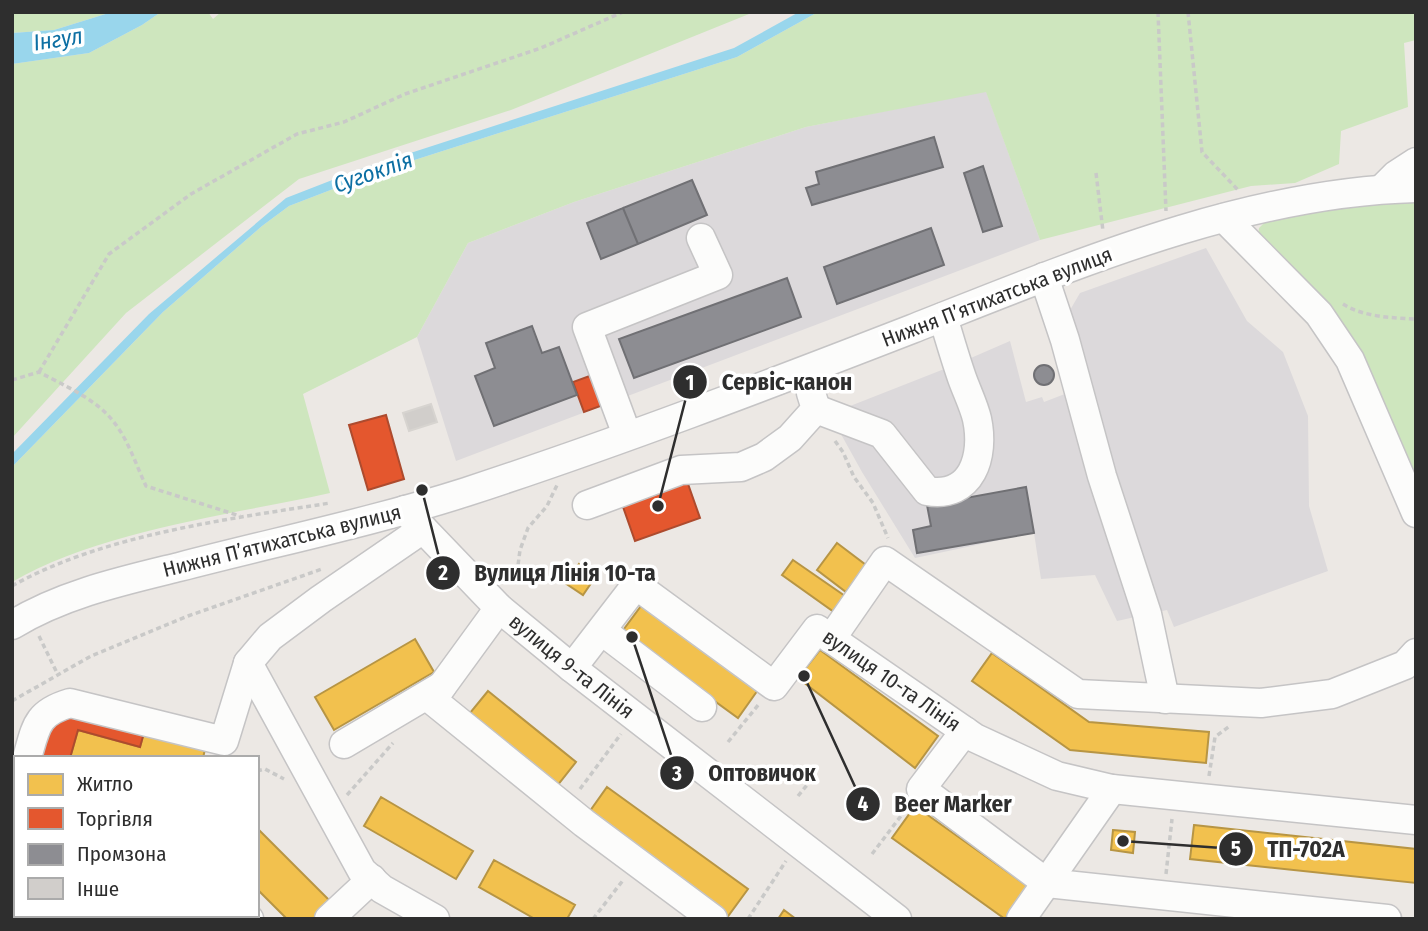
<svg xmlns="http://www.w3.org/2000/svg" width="1428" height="931" font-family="'Fira Sans Condensed',sans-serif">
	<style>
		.industrial { fill: #dcd9db }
		.green { fill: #cee6be }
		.water { fill: #99d6ec }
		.homes { fill: #f2c14e; stroke: #b79544; stroke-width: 2 }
		.shops { fill: #e4572e; stroke: #ad4b2e; stroke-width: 2 }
		.industry { fill: #8d8d92; stroke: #707074; stroke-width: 2 }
		.building { fill: #d1cecb; stroke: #d7d4d0; stroke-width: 2 }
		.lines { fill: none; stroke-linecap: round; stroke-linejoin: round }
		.minor-casing { stroke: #c5c4c5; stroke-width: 31 }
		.path { stroke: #c9c9c8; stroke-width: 3.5; stroke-dasharray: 5 3.5; stroke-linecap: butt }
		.minor { stroke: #fcfcfb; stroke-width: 28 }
		.labels { text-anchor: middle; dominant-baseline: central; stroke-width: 7; stroke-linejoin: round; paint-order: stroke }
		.street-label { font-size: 21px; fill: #2e2e2e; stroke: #fff }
		.water-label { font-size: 23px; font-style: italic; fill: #0d6fa3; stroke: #fff }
		.leader { fill: none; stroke: #2e2e2e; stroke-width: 2.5 }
		.callout-dot { fill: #2e2e2e; stroke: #fff; stroke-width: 2.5 }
		.mark-label { font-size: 21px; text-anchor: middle; font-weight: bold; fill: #fff }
		.callout-label { font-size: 23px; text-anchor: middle; font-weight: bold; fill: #2e2e2e; stroke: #fff; stroke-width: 7; stroke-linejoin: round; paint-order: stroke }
	</style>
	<rect width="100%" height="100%" fill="#ece8e4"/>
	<path class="industrial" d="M986,91L1040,240L456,461L417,337L468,243L574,202L806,127Z
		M1206,248L1247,321L1283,352L1308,416L1309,506L1328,571L1174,627L1167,610L1117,621L1095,575L1041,579L1034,533L915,558L862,472L837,427L840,410L957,364L1010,341L1026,402L1042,397L1044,402L1070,392L1066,317L1080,293Z"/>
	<path class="green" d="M12,12H112L54,30L12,33Z
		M161,12H208L213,19L221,12H754L511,110L299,179L126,313L12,438V64L89,53L142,25Z
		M818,12H1416V40L1404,43L1408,107L1341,131L1339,164L1295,183L1251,186L1040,240L986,92L806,127L574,202L468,243L417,337L303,394L330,493C230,515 100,531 12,582V467L163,312L262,226L289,206L380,171L737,57Z
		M1416,199V489L1258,236L1259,228L1265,222L1340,203Z"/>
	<path class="water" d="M112,12H161L142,25L89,53L12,64V33L54,30Z
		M799,12H818L737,57L380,171L289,206L262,226L163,312L12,467V454L149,314L286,198L358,170L734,48Z"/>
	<path class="homes" d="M837,543L866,565L846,592L817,570Z
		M793,560L845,596L834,612L782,575Z
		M579,564L596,576L583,595L565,583Z
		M644,602L760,687L738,718L621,633Z
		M415,639L434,672L334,730L315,697Z
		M820,650L938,736L915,768L798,678Z
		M992,653L1089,722L1209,732L1206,763L1070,750L972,681Z
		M488,691L576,762L553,791L465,719Z
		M145,729L206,745L203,758H70L78,730L140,747Z
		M607,787L748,889L726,919L585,818Z
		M381,797L473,851L456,879L364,826Z
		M915,806L1033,890L1012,919H1005L892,838Z
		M1194,825L1416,849V883L1190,859Z
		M257,828L333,904L318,919H287L257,889Z
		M1113,830L1135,832L1133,853L1111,850Z
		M494,860L575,905L567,919H535L479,887Z
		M784,910L796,919H778Z
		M149,915H201L198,919H145Z"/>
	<path class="shops" d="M595,374L606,404L584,412L573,382Z
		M386,415L404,479L368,490L349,425Z
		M687,481L700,518L635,541L622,504Z
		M61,713L145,729L140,747L78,730L70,758H38L46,730Z"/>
	<path class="industry" d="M934,137L943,167L812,205L806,188L819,184L816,172Z
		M983,166L1002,226L983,232L964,173Z
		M692,180L707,215L638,244L623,208Z
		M623,208L638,244L601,259L587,223Z
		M931,228L944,265L837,304L824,267Z
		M787,278L801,317L634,378L619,339Z
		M532,326L542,353L559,347L577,395L494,426L475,376L495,368L486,343Z
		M1034 375a10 10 0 1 1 20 0a10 10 0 1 1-20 0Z
		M1026,487L1034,533L917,553L913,530L931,526L927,505Z"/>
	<path class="building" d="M431,404L437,422L409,431L403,413Z"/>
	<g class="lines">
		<defs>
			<g id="minor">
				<path d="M1382,189L1396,175L1416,162"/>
				<path d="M1224,218L1319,314L1350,360L1416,513"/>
				<path d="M1044,277L1065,340L1102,476L1147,614L1165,699"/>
				<path d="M816,409L882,434L927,491C972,499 985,456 977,419C974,406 967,392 962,378C955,358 949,337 943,317"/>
				<path d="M627,435L587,327L718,275L701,238"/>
				<path d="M587,505L681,470L741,467L764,457L790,438L816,409L811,393"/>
				<path id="s1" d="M405,510L499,608L572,668L897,919"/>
				<path d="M499,608L432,700L584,823L713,919"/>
				<path d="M12,625C63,594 122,581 179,567C275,542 372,522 466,492C616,443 765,386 912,329C1070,267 1244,192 1416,188"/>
				<path d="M602,631L702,707"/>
				<path d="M831,639L885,561L1078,694L1261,703L1332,694L1405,665L1416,653"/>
				<path d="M248,663L362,871L382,889L435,919"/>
				<path id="s2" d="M572,668L636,585L774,686L817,629L975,738L1057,776L1112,789L1416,820"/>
				<path d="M965,731L921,789L1047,883L1387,919"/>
				<path d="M344,744L442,686"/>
				<path d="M27,758C36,727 36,713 70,703L224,741L248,663L270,637L321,599L423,529"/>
				<path d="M12,809L16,797"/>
				<path d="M12,881H16"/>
				<path d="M245,915L249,919"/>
				<path d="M83,919L86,915"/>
				<path d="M329,919L372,879"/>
				<path d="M1021,919L1112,789"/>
			</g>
		</defs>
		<use href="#minor" class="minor-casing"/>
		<path class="path" d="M1158,12L1166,211
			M1188,12L1202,152L1239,191
			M1096,173L1103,231
			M1343,304C1363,317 1393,318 1416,319
			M39,372L109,254L191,194L297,134L344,122L405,94L541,48L623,12
			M12,380L39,372C63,385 96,399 113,421C128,439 136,465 146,486L240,516
			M835,441L843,452L854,477L873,503L888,538
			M517,573L520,550L528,528L547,506L557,485
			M12,586C102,535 228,519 330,503
			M39,636L57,673
			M12,701L91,656L188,616L322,569
			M728,742L759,704
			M257,771L265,769L284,779
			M1209,776L1215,737L1231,725
			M580,789L621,734
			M347,795L393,743
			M798,796L807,785
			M872,854L907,808
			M1166,874L1172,819
			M593,919L624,879
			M748,919L786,861"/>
		<use href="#minor" class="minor"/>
	</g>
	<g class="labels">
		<g class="street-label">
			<text transform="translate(997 297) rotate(-21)">Нижня Пʼятихатська вулиця</text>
			<text transform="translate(282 541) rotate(-14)">Нижня Пʼятихатська вулиця</text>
			<text stroke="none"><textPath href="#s1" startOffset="229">вулиця 9-та Лінія</textPath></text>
			<text stroke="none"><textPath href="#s2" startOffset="438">вулиця 10-та Лінія</textPath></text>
		</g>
		<g class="water-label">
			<text transform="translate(58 39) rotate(-9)">Інгул</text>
			<text transform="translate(373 172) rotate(-19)">Сугоклія</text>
		</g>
	</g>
	<path class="leader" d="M658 506L690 382M422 490L443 573M632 637L677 773M804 676L863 804M1123 841L1236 849"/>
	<g class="callout-dot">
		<circle cx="658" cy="506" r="7"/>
		<circle cx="422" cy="490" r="7"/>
		<circle cx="632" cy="637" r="7"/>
		<circle cx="804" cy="676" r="7"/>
		<circle cx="1123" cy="841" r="7"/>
		<circle cx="690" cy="382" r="18"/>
		<circle cx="443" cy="573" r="18"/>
		<circle cx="677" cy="773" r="18"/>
		<circle cx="863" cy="804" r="18"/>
		<circle cx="1236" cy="849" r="18"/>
	</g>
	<g class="mark-label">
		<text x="690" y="390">1</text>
		<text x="443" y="580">2</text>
		<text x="677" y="781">3</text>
		<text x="863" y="811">4</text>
		<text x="1236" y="856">5</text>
	</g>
	<g class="callout-label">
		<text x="787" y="390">Сервіс-канон</text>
		<text x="565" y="581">Вулиця Лінія 10-та</text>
		<text x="762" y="781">Оптовичок</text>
		<text x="953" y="812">Beer Marker</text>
		<text x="1306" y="857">ТП-702А</text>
	</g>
	<rect width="1428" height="931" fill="none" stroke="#2e2e2e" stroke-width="28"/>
	<rect x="14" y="756" width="245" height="161" fill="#ffffff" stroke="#ababab" stroke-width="2"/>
	<rect x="28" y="774" width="35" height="21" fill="#f2c14e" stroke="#ababab" stroke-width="2"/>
	<text x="77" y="791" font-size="21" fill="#2e2e2e">Житло</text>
	<rect x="28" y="808" width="35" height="21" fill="#e4572e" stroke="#ababab" stroke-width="2"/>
	<text x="77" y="826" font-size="21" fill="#2e2e2e">Торгівля</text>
	<rect x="28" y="844" width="35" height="21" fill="#8d8d92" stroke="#ababab" stroke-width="2"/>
	<text x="77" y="861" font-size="21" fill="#2e2e2e">Промзона</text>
	<rect x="28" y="878" width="35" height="21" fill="#d1cecb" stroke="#ababab" stroke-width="2"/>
	<text x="77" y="896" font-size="21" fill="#2e2e2e">Інше</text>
</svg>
